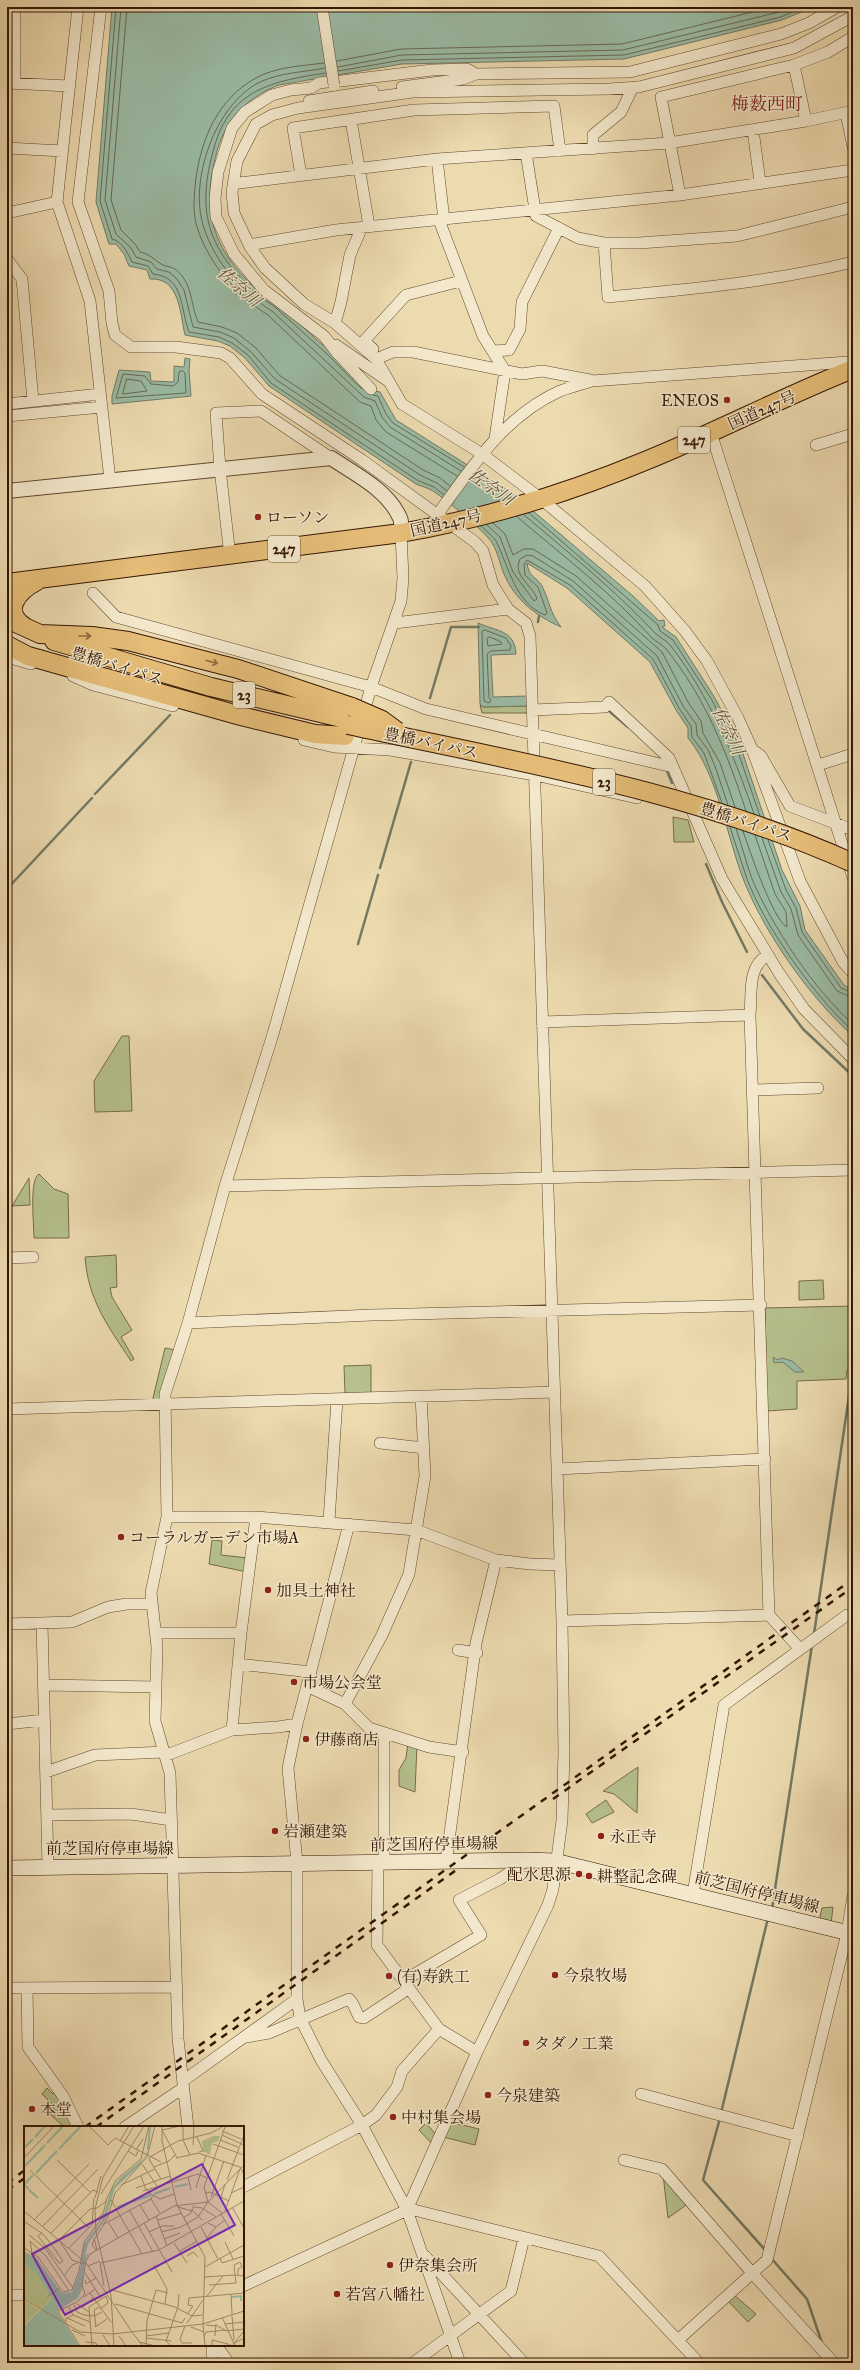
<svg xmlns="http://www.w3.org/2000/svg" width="860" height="2370" font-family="'IM FELL Great Primer','Noto Serif JP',serif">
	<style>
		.green { fill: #b6c18d; stroke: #766c48 }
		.water { fill: #9abca6; stroke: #727a65 }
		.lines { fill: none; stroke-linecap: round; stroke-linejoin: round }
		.shore { stroke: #686954; stroke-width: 1 }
		.stream { stroke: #727a65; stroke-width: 2.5 }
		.minor-casing { stroke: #63472e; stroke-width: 12 }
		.tertiary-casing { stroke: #63472e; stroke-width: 16 }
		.secondary-casing { stroke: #351603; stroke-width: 16 }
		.trunk-casing { stroke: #351603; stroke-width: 20 }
		.minor { stroke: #f3e8cc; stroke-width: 11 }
		.tertiary { stroke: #f3e8cc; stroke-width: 14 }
		.secondary { stroke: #f3e8cc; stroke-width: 15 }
		.trunk { stroke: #e6be78; stroke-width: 18 }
		.rail { stroke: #351603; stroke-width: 2.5; stroke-dasharray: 7 7; stroke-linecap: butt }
		.minor-bridge-casing { stroke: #63472e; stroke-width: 12; stroke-linecap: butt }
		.trunk-bridge-casing { stroke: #351603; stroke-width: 20; stroke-linecap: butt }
		.minor-bridge { stroke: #f3e8cc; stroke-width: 11 }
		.trunk-bridge { stroke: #e6be78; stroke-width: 18 }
		.oneway { stroke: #8e6a3e }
		.poi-dot { fill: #8f2418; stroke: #f3e8cc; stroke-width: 1.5 }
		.labels { text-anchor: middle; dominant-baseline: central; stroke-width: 3; stroke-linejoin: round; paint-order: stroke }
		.shield { fill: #f3e8cc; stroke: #6e553f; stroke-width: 1 }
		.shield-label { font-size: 15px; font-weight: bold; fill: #351603 }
		.poi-label { font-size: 16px; fill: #351603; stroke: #f3e8cc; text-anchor: start }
		.street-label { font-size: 16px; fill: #351603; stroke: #f3e8cc }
		.water-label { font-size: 17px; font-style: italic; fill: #58503c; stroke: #f3e8cc }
		.quarter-label { font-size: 18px; fill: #7a1f14; stroke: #f3e8cc }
		.inset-river { fill: none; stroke: #9abca6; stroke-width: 2 }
		.inset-road { fill: none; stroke: #a38c6b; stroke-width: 1 }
		.view { fill: #7b2cbf; fill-opacity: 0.15; stroke: #7b2cbf; stroke-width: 2 }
		.inset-edge { fill: none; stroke: #351603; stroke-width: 2 }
	</style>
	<rect width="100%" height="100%" fill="#eddbb0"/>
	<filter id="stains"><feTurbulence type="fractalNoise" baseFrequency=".005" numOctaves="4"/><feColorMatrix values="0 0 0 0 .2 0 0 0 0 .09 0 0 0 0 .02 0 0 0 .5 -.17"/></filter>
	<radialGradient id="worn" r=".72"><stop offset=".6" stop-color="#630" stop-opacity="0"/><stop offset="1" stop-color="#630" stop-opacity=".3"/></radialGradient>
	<path class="green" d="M480,705L483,707L527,706L528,713H482Z
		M673,817L688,820L694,842H674Z
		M122,1036H129L132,1111L95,1112L94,1081Z
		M39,1174L54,1189L68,1194L69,1238H34C34,1226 29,1179 39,1174Z
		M29,1178L30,1205L12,1206Z
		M116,1255L117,1287L110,1288L112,1297L132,1330L121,1337L134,1359L131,1361C108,1326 88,1300 85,1257Z
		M823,1280L824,1299L799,1300V1281Z
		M853,1306L851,1368L847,1370L846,1379L797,1381V1409L767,1411L765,1308Z
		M165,1348L175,1350L161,1402L155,1403L153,1398Z
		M371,1365V1393L345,1394L344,1366Z
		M212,1540L222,1541L221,1555L248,1558L247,1572L209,1564Z
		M408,1742L417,1745L415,1792L399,1786V1770L406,1758Z
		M638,1767L637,1813L614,1794L603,1791Z
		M606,1800L614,1812L592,1823L586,1814Z
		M833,1907L831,1924L819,1921L822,1908Z
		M47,2088L53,2094L58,2089L75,2125L64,2127L48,2112L54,2106L42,2094Z
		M450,2122L479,2129L475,2145L443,2137Z
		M426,2123L438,2137L434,2146L419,2130Z
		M663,2174L689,2203L668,2218Z
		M734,2295L756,2314L748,2322L728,2301Z"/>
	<path class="water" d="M112,7H813L782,20L624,59L402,64L279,85C249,96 226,119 217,151C200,212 213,252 262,294C267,298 273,300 277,304C295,318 311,336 329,350C345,363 359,389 380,392L396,420L512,493L633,596L659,621L664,620L665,626L662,627L676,637L715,698L742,751L782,870L800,906L805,930L844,985L853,990V1036C811,999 765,934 744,881C727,838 718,774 688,738V728L676,710L650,662L567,588L527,563C529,578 536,576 542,586C550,602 549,611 561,627C536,616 515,600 504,574C500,565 498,552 492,543C486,532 444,498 433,491C428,488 421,486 416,484L269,386L245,358L230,346L218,341L185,335C180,314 180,277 150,279L147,270L129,266L124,254L116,244H109L96,202Z
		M185,358L190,359L189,371L191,396L112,404V396L119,370L150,372L151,381L174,382V366L184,367Z
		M478,623C496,631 515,630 516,654L491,655L493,697L527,696L528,706L483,707L480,704Z
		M773,1357L777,1360L782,1358L792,1361L804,1372H795L783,1362L774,1363Z"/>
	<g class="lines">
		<path class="shore" d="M116,7L100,201L112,239C123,242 127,252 132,262L148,266L153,274C185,277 180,309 189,332L219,337L232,343L248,355L271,383L417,480L434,487L444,495
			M121,7L105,200L116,234L131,248L136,257L151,262L157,269L169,272L177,279L184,290L193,327L220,332L234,338L251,352L275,379L420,475L437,483L447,491
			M127,7L111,200L121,230L135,244L140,252C151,255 152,258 161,264C165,267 171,266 175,269C193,283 190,303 198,322L222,327L237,333L256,348L279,375L423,470L440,478L450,486
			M337,61L401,49L622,44L773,7
			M324,63C302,66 275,67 256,78C218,99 202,137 196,178C194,196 192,213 198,230C210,265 237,296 268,315L360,402L371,406L376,420L386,432L457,476
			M338,67L402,55L623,50L779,12L791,7
			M325,68C304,72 279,73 260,82C215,104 188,182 204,228C215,262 241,292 272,311L364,397L375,401L382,417L390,427L461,471
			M338,71L402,60L624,55L781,17L803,7
			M326,73C273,81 230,89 214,148C195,214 209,251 259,296C264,301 271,303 276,308C293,324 311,339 328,355C340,366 350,379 362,389
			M183,371L185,373L186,393L116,398L123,374L145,376L151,384L173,386L178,382L179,372Z
			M127,379L141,381L147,391L123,394Z
			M373,395L378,396L386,414L393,423L464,467
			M475,474L511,497
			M529,513L658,625L660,631L673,640L712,700L738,752L760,816
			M523,514C569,553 616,591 656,634C661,638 667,641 671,646C709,696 734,754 754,814
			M516,516C562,555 612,593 652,638C656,642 662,644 666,649C704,695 728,755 746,811
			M493,523L505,534L513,555L524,549H533L576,576L662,652L688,702L701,721L703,733L720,763L735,807
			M487,525L500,537L513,572L534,601L537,599C533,585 512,576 520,559L527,555L533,556L573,581L657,656L683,706L696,724L697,735L708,750L715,766L728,805
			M481,526C486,531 493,536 496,541C509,567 515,603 545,615L547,613L538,587L525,575L524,564L527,560L570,585L653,659L679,708L691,726L692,737L704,753L722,803
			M485,630L506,638L511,646L510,650L491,651L487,654L489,697L491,701L489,703L484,701L482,632Z
			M490,637L501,642L502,644L488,646L487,639Z
			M730,827C736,844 741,862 747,879C765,927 815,997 853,1031
			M736,829C742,845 746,863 752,879C772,926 814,990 853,1024
			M743,831C749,849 773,920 787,927L786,912L775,894L755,835
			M762,838L781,892L791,909L798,935L837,991L853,998
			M768,840L786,890L796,908L802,932L841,988L853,993"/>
		<path class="stream" d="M538,622L539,616
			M430,698L451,627H479
			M609,711L628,727
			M667,771L672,783
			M95,794L170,715
			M706,864L722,902L747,952
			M380,868L411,762
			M7,889L92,798
			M358,944L378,875
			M762,975L803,1029L853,1076
			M814,1634L853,1369
			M772,1909L812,1645
			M721,2113L768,1918
			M720,2118L703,2180L766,2251
			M771,2258L807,2299L822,2343"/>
		<defs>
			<path id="minor" d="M15,7V83
				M78,7L57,202L90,301L110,480
				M101,7L78,202L109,291L112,323L115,335L131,347H176L221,353L230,358L262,394L362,460L475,542L483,551L493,585L508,609L526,623L530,636L562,1621L564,1753L562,1820L553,1889L548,1905L477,2052L407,2210
				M853,16L794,48L639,87L609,89L413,92L298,108L272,115L256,124L237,161L232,192L234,213L250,247L265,268L304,304L335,323L376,359L402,404L482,454L540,498L645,586L685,631L707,661L738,718L752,749L800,881L843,962L853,973
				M794,65L806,121
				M341,81L432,70L467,69L476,74L630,72L781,34L809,23L837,7
				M327,82L319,83L311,88L291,90L272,95L245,112L232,128L218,172L215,198L216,217L234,254L264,290L324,336L338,354L371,389
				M7,83L69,86
				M402,87L463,79L476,74
				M309,101L373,91
				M846,113L853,147
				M351,120L369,226
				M753,130L760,182
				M7,148L62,151
				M593,149V135L621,112L631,91L630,88
				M526,153L536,216L578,238L604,243H639L737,236L853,207
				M437,159L444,220
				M301,175L293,128L414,110L554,106L560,151
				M239,183L437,159L669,143L806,121L853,111
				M680,195L661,97L794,65L828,52L853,37
				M7,213L57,202
				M439,220L483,336L505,371L495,438
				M604,243L608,297C692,289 771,282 853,262
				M250,247L254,244L336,230L680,195L853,170
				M7,259L22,279L33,401
				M335,323L341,302L350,255L362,227
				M336,345L388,381
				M373,349L364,341L406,295L461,281
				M493,351L509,350L520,329L522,302L559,228
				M376,359L393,352H413L522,374L542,371L590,380
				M7,404L100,394
				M7,416L102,407
				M711,433L853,878
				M816,445L853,434
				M437,515C472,467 504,416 560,391C570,387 582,384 592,381L848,362L853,366
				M401,533L403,578L401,601L371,687L426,709L673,767
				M230,556L220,469L216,413L261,411L331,458
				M93,593L116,617L371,687L273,1034L225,1186L188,1323L165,1394L167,1517L151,1593L157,1647L155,1721L170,1773L178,2039L188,2127
				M395,623L508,609
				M7,657L31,664
				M73,676L93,685L173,706
				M532,710L605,707L609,702L669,758L722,879L779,973L804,1009L853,1059
				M304,740L334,747L390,750L535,775L637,798
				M756,752L761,756L790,806L853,830
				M818,765L853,754
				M768,955C747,966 752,994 750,1015L769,1615L800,1649
				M542,1022L750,1015
				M753,1090L818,1088
				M225,1186L853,1170
				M7,1258L33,1257
				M188,1323L372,1315L761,1305
				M7,1409L555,1392
				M380,1443L424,1448
				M557,1469L765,1459
				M167,1517H256L416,1530L496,1560L530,1564L560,1565
				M329,1521L337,1399
				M349,1524L297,1724L288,1768L297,1863V1999L300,2018L321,2060L362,2125L407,2210L460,2363
				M562,1621L769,1615
				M42,1623L48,1866
				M7,1624L72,1622L108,1607L127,1604H151
				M156,1633H241
				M458,1650L477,1653
				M238,1664L311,1672
				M44,1685L155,1687
				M307,1686L345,1704L369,1728L429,1747L463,1752
				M345,1704L382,1635L409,1574L425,1476L421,1396
				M7,1724L44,1720
				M232,1730L241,1633L256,1517
				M167,1755L232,1730L278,1727L297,1724
				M46,1772L95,1755L165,1752
				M47,1815L131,1814L171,1820
				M378,1862L377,1945L439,2029L477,2052
				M384,1862V1733
				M446,1862L476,1643L496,1560
				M693,1894L724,1705L847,1615L853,1616
				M403,1981L481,1935L459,1900L500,1879L527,1860
				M7,1988L177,1987
				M27,1988L28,2047L63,2096L78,2127
				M247,2037L269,2033L349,1999L353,2004L359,2017L364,2018L408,1989
				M183,2081L297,1999
				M641,2094L798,2136
				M125,2127L183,2088
				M624,2160L662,2169L753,2274L834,2363
				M243,2187L362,2125L376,2115L397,2087L402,2071L439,2029
				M425,2256L524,2363
				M243,2286L407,2210H414L599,2256L699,2363
				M7,2295H25
				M678,2340L767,2260L847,1933L853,1896
				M212,2345V2363
				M216,2345L229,2363
				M413,2363L511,2291L524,2238"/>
			<path id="tertiary" d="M7,491L331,458C355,474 388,490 400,518C402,522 401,529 401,533"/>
			<path id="secondary" d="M7,1868L528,1860L555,1861L853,1934"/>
			<path id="trunk" d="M7,583L401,533C482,519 568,493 645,461C715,433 782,397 853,369
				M7,619L40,634L92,636L128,641L238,669L352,707
				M25,627C0,611 18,591 37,581
				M54,641L211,687L350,720
				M7,645L28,656L241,716L315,734L345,736"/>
		</defs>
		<use href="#minor" class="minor-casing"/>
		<use href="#tertiary" class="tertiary-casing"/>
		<use href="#secondary" class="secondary-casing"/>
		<use href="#trunk" class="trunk-casing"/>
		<use href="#minor" class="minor"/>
		<use href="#tertiary" class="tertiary"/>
		<use href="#secondary" class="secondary"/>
		<use href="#trunk" class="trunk"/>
		<path class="rail" d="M553,1799L853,1587
			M85,2127L853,1579
			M96,2127L459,1868
			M7,2183L25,2170
			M7,2190L25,2178"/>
		<defs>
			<path id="minor-bridge" d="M322,7L334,85"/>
			<path id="trunk-bridge" d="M352,707L382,720L397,731
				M348,725C518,762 693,791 853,863"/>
		</defs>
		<use href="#minor-bridge" class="minor-bridge-casing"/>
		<use href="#trunk-bridge" class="trunk-bridge-casing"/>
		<use href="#minor-bridge" class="minor-bridge"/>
		<use href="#trunk-bridge" class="trunk-bridge"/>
	</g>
	<defs><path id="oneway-shaft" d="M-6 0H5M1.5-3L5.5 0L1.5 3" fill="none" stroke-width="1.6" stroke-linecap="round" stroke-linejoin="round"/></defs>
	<g class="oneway">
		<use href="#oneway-shaft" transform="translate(85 636)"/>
		<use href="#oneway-shaft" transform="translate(212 662) rotate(14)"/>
	</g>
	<g class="poi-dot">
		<circle cx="727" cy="400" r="4"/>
		<circle cx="258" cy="517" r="4"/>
		<circle cx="121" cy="1537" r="4"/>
		<circle cx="268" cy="1590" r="4"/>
		<circle cx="294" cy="1682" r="4"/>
		<circle cx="306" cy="1739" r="4"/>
		<circle cx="275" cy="1831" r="4"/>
		<circle cx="601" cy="1836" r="4"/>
		<circle cx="579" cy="1874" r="4"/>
		<circle cx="589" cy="1876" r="4"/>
		<circle cx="555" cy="1975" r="4"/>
		<circle cx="389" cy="1976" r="4"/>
		<circle cx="526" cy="2043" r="4"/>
		<circle cx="488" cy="2095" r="4"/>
		<circle cx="32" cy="2109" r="4"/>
		<circle cx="393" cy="2117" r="4"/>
		<circle cx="390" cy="2265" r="4"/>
		<circle cx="337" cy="2294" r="4"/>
	</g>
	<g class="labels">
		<g class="shield">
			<rect x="678" y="427" width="32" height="26" rx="3"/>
			<rect x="268" y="536" width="32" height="26" rx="3"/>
			<rect x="233" y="682" width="22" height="26" rx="3"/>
			<rect x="593" y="769" width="22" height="26" rx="3"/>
		</g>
		<g class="shield-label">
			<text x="694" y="440">247</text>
			<text x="284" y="549">247</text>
			<text x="244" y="695">23</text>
			<text x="604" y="782">23</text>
		</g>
		<g class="poi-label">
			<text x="719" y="400" text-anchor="end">ENEOS</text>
			<text x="266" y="517">ローソン</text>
			<text x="129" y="1537">コーラルガーデン市場A</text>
			<text x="276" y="1590">加具土神社</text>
			<text x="302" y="1682">市場公会堂</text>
			<text x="314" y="1739">伊藤商店</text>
			<text x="283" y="1831">岩瀬建築</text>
			<text x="609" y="1836">永正寺</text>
			<text x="571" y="1874" text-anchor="end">配水思源</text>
			<text x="597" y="1876">耕整記念碑</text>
			<text x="563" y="1975">今泉牧場</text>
			<text x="397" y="1976">(有)寿鉄工</text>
			<text x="534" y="2043">タダノ工業</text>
			<text x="496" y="2095">今泉建築</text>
			<text x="40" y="2109">本堂</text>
			<text x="401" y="2117">中村集会場</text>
			<text x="398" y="2265">伊奈集会所</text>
			<text x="345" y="2294">若宮八幡社</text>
		</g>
		<g class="street-label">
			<text transform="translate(762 410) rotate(-24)">国道247号</text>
			<text transform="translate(446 523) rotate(-13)">国道247号</text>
			<text transform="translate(117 666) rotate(17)">豊橋バイパス</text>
			<text transform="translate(431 743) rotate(12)">豊橋バイパス</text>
			<text transform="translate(746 822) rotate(18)">豊橋バイパス</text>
			<text transform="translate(434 1844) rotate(-1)">前芝国府停車場線</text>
			<text x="110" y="1848">前芝国府停車場線</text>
			<text transform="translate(757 1892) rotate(14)">前芝国府停車場線</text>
		</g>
		<g class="water-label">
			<text transform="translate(239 287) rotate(41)">佐奈川</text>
			<text transform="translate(491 487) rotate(35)">佐奈川</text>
			<text transform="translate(728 731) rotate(64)">佐奈川</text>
		</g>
		<g class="quarter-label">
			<text x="767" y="104">梅薮西町</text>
		</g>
	</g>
	<g transform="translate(24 2126)">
		<rect width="220" height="220" fill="#eddbb0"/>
		<path d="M190,10H196L194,15L188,17L186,29L179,25L178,15ZM0,137L12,148L28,173L17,183L0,172ZM0,174L16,184L0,199Z" fill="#b6c18d"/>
		<path d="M122,21L124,22L123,28L116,39L91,62L81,94L64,118L61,130L65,127L61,135L58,163L54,172L33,185L55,220H0V200L28,173L12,148L0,137V125L13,133L38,167L48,166L56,145L60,118L78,95L87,64L96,52L119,33L124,24Z" fill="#9abca6"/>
		<path class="inset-river" d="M11,11L21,0M23,17L39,0M0,22L9,13M35,23L57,0M124,23L126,0M0,41L21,19M12,47L33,25M151,61L164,58M5,63L0,59L9,49M5,64L14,72M130,68L146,62M93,81L127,69M207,171L217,170V175"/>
		<path class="inset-road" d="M65,0L84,19L91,12L137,36M138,0V15L153,79L181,131L179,198M159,0V14L166,29L174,27L216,41L220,48M176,0H214M198,5L217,13M198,9L220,19M173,11L179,25L175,26M196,14L214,21M96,15L105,0M189,18L220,29M169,19L170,0M112,24L119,13M104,25L112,30L114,25M126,31L154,15L187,7L198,1M126,31L125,33L137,53M0,32L30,0M152,32L166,29M153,32L138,4L156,0M33,34L66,66M118,38L133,60M130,41L145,35L151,29M6,44L65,102M117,50L122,64M164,51L167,64M203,54L220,9M97,59L131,43M112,62L146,50M172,62L182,29M123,63L125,67L136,73L150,68M119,65L174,48L183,52M182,67L186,66L205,75M207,67L220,61M77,68L120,0M187,71L200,35M197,71L201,58M71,72L77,50M127,73L136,87M87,74L118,128M116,79L125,94M154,81L168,85M170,81L178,82L192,91M208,81L220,102M168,84L178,94M0,85L62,137L108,206M106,85L129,126M201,85L216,43M198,87L184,76L180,61L201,1M197,88L210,110M132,90L143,120M160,91L166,88L170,79M10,94L65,38M134,94L158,87M1,96L19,108L30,122L39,135L36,137M85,97L94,112M120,97L148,146M184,97L192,101L201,94M68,98L70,72M80,98L127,73L129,69M18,101L74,43M177,101L194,133M125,106L138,100H150M137,106L157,101L174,91L184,76L220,39M18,107L14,110L36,138M27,107L69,64L74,66M5,109L21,122L49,162M70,112L73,124M183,112L192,101M140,113L156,107M6,115L22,130L45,165M6,115L8,127M201,116L209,133M150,117L163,137M0,122L14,131L39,166L48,164L55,145L60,116L78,92L83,72L92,54L117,33L125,0M45,122L78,88M72,124L68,119L70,114L83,93L91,67L123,31L131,0M156,125L173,115M163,130L169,126L174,131M196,132L198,137L220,130M61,138L48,134L35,114L66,83L73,82L82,75M130,139L143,163L141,178M64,140L76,135M181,141L220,119M61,147L77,172M40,150L48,139L54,137M180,151L211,149L210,139L216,136L218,141L214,143V149M61,154L62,158L72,152M185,159L212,157L211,149L220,150M80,160L76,137L135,124L220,75M88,164L151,181L168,190L178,189M66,167L87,196M207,168L208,188M183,170L199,150M23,171L35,162M60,171L71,163M0,173L56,206L88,208M53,178L65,186M91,178L158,197L161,192M50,179L53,186L60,189L70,190L78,186M45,181L49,189L66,196M58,182L69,172M40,183L37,184L40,188L47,185M76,183L84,177L82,170M164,187L169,180L164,179L165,172L220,167M208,190L210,214M198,191L211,220M43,192L61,200M43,196L41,193L49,189M163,197L179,174M179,198L181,220M201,198L220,196M182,199L194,200L202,205L220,203M161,200L156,213L158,217H168M71,201L83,193M72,201L70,184L75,181M167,201L180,206M48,204L61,210M108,206L119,220M88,208L179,198L220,185M79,209L86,220M95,210L102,220M122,210L145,207M191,210L192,198M180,211L182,206L202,204M122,212L147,215M62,216L72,217L73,220M115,216L132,220M211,216L220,205M209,218L220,212M56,220L34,185L53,176L61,168L58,159L62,135L66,128L150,80L184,76M68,220L65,181L82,170M90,220L87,169L72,106L71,83L79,51L110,0M122,220L123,195L132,164L144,167M147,220L142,215L154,181L155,168M188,220V214L204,218M189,220L207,219"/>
		<path class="view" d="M178,38L211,99L41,189L8,128Z"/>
		<rect width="220" height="220" class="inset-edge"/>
	</g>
	<rect width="860" height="2370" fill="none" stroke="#eddbb0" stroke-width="24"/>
	<rect x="8" y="8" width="844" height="2354" fill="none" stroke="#351603" stroke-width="2"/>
	<rect x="12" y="12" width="836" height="2346" fill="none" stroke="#351603"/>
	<rect width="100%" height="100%" filter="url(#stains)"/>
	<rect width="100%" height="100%" fill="url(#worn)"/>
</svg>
